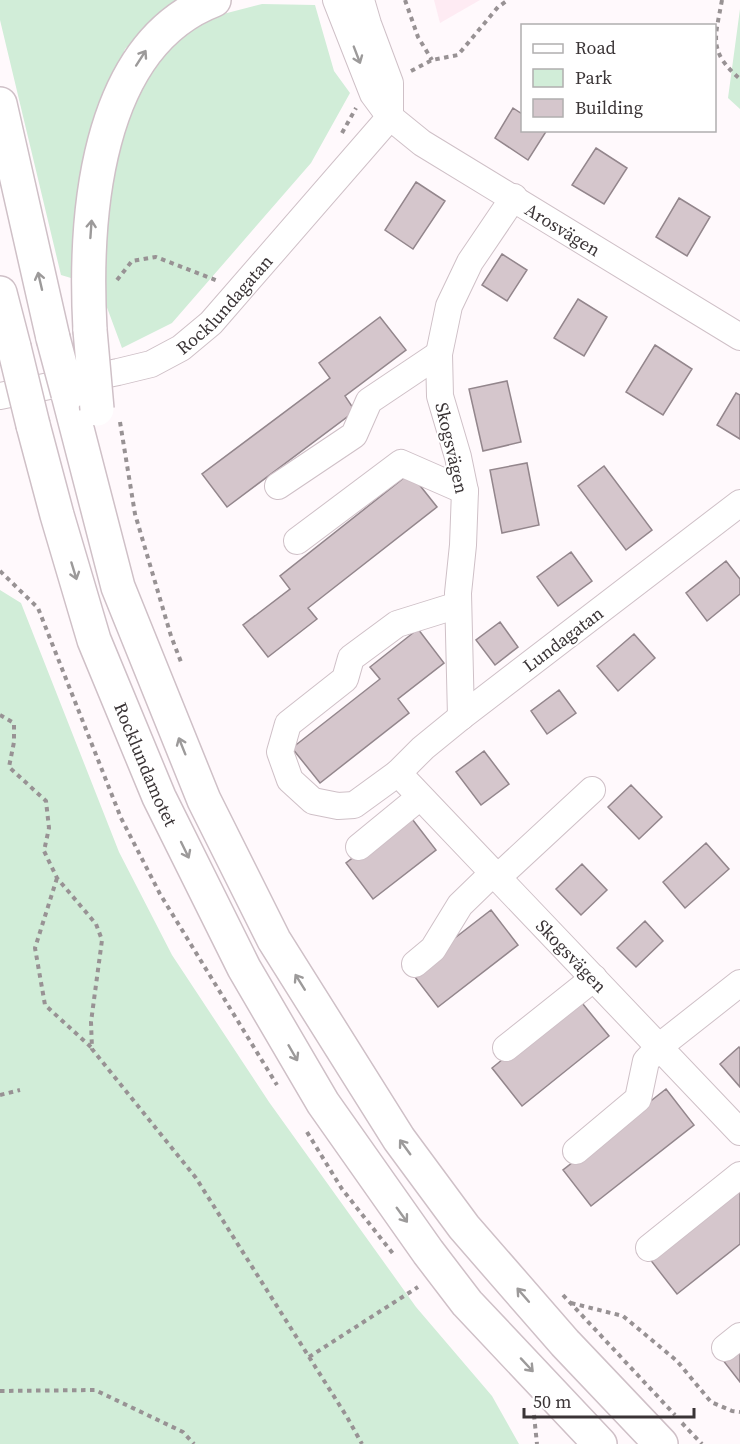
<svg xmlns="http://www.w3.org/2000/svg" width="740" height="1444" font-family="'Source Serif 4',serif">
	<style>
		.built { fill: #feebf3 }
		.green { fill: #d1edd8 }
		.building { fill: #d5c6cc; stroke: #93868c; stroke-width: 1.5 }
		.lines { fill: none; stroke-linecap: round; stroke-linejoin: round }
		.minor-casing { stroke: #cfc0c7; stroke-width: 28 }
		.highway-casing { stroke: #cfc0c7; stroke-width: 36 }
		.path { stroke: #989294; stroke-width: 4; stroke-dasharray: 4.5 4.5; stroke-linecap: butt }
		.minor { stroke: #fff; stroke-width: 26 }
		.highway { stroke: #fff; stroke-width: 33 }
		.highway-bridge-casing { stroke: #cfc0c7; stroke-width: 36; stroke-linecap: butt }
		.highway-bridge { stroke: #fff; stroke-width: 33 }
		.oneway { stroke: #9c9a9a }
		.labels { text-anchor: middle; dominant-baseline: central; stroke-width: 4.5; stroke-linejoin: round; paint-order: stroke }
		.street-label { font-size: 18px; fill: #3a3436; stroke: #fff }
	</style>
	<rect width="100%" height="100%" fill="#fff9fc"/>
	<path class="built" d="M434,0H480L440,23Z"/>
	<path class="green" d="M0,0H178L125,49L88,138L71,278L61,275L0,20Z
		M262,4L315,5L334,71L350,93L311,163L172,323L122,348L102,294L109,182L125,113L153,65L204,19Z
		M740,9V109L728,98Z
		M0,590L21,603L119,852L172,955L269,1102L416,1307L492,1396L519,1444H0Z"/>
	<path class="building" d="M513,108L522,114V130H547L528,160L495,138Z
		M596,148L627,168L604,204L572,185Z
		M416,182L445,201L413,249L385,230Z
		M679,198L710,217L687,256L656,237Z
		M502,254L527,270L507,301L482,285Z
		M578,299L607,317L584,356L554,338Z
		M380,317L406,350L345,396L355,411L227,507L202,474L330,378L319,363Z
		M655,345L692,369L663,415L626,392Z
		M507,381L521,442L483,451L469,389Z
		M736,393L740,395V439L717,425Z
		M527,463L539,525L502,533L490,470Z
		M604,466L652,530L626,550L578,486Z
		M410,473L437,507L308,608L317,619L268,657L243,625L290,589L280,576Z
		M571,552L592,581L558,606L537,577Z
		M726,561L740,579V594L707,621L686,593Z
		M500,622L518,647L495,665L476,640Z
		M418,629L444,663L398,699L409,713L320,783L292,748L380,679L370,667Z
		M634,634L655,658L618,691L597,666Z
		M559,690L576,713L547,734L531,711Z
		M484,751L509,784L481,805L456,772Z
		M631,785L662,817L639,839L608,807Z
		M409,815L436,850L373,899L346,863Z
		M706,843L729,869L685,908L663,882Z
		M582,864L607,890L581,915L556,889Z
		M491,910L518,945L438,1007L411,972Z
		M645,921L663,941L636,967L617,948Z
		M578,998L609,1036L522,1106L492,1068Z
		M739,1047L740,1049V1087L720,1064Z
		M666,1089L694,1125L591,1206L563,1170Z
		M740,1186V1244L677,1294L649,1258Z
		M740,1345V1382L722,1359Z"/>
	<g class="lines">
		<defs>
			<g id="minor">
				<path id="s1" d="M336,0L373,94L390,117L422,143L740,337"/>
				<path d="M361,0L368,24L390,83V117"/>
				<path id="s2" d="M0,396L118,372L151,364L181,348L211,323L390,117"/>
				<path d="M278,486L354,435L369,401L439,354"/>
				<path id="s3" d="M740,503L461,717L423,748L398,773L740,1132"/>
				<path d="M297,541L401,463L465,491"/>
				<path d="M461,717L458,593L463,545L465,491L458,457L440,396L439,354L449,306L470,262L514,197"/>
				<path d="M398,773L354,805L338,806L313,801L290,780L280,752L288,724L345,679L351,658L397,624L458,605"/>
				<path d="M359,847L420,797"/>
				<path d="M497,878L592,790"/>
				<path d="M415,964L433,949L460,905L493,873"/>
				<path d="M506,1048L594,978"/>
				<path d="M576,1151L638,1099L646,1061L660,1046L740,983"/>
				<path d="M649,1248L740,1175"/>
				<path d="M725,1348L740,1336"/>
			</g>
			<g id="highway">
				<path d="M0,104L53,338"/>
				<path d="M0,293L14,347"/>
				<path d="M90,330C84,220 94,46 214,0"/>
				<path d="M68,394L118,587L204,800L274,940L399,1139L464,1227L565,1343L661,1444"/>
				<path id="s4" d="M33,425L57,515L94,640L159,797L244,968L323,1103L428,1252L467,1303L600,1444"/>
			</g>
		</defs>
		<use href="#minor" class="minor-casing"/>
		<use href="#highway" class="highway-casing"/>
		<path class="path" d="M405,0L418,37L432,60
			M722,0C715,39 708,51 740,79
			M411,71L432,60L458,55L498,7L508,0
			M342,133L356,108
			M117,280L132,261L156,257L218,281
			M120,422L135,514L171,636L181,662
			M0,571L38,608L121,818L160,894L277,1085
			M0,715L14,723V742L9,767L46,801L49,828L44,851L57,878L96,924L102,940L91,1022L92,1049L196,1178L347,1417L362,1444
			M57,878L35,948L45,1005L92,1048
			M0,1095L20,1090
			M307,1132L342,1189L394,1255
			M563,1295L675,1415
			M571,1303L623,1316L677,1361L711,1402L732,1411L740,1412
			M309,1357L418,1287
			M0,1391L95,1390L183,1432L194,1444
			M534,1415L537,1444
			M682,1423L702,1444"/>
		<use href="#minor" class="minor"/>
		<use href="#highway" class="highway"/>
		<defs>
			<path id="highway-bridge" d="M90,330L97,409
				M53,338L68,394
				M14,347L33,425"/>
		</defs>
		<use href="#highway-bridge" class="highway-bridge-casing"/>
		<use href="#highway-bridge" class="highway-bridge"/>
	</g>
	<defs><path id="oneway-shaft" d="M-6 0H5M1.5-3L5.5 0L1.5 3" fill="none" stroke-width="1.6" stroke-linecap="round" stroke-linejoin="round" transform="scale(1.5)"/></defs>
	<g class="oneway">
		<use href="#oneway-shaft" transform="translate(357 55) rotate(69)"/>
		<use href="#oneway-shaft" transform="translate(141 58) rotate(-57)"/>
		<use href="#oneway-shaft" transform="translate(91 229) rotate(-86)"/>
		<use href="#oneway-shaft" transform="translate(40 281) rotate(-103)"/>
		<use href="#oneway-shaft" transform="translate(74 571) rotate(73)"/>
		<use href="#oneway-shaft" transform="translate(182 746) rotate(-112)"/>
		<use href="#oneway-shaft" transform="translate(185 850) rotate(64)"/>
		<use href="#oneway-shaft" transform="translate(300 982) rotate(-122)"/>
		<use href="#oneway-shaft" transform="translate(293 1053) rotate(60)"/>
		<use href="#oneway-shaft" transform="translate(405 1147) rotate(-126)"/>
		<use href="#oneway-shaft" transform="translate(402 1215) rotate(54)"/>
		<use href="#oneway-shaft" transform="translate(523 1295) rotate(-131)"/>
		<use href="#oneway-shaft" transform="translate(527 1365) rotate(47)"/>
	</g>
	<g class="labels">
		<g class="street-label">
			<text stroke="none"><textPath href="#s1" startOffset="336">Arosvägen</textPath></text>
			<text stroke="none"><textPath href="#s2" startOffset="250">Rocklundagatan</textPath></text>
			<text transform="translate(452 448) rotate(77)">Skogsvägen</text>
			<text transform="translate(563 639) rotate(-37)">Lundagatan</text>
			<text stroke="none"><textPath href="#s4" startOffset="358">Rocklundamotet</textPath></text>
			<text stroke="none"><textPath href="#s3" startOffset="688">Skogsvägen</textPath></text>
		</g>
	</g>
	<rect x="521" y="24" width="195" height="108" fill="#ffffff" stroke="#b0aeaf" stroke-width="1.5"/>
	<rect x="533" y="44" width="30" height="9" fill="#ffffff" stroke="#b0aeaf" stroke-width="1.5"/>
	<text x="575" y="54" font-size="18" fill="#3a3436">Road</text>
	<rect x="533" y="69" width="30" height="18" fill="#d1edd8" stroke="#b0aeaf" stroke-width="1.5"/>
	<text x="575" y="84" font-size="18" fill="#3a3436">Park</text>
	<rect x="533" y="99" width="30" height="18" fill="#d5c6cc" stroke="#b0aeaf" stroke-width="1.5"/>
	<text x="575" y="114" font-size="18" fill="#3a3436">Building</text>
	<path d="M524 1408v9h170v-9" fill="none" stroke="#3a3436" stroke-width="3"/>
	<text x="533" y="1408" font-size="18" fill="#3a3436" stroke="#ffffff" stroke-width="4.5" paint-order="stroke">50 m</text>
</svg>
